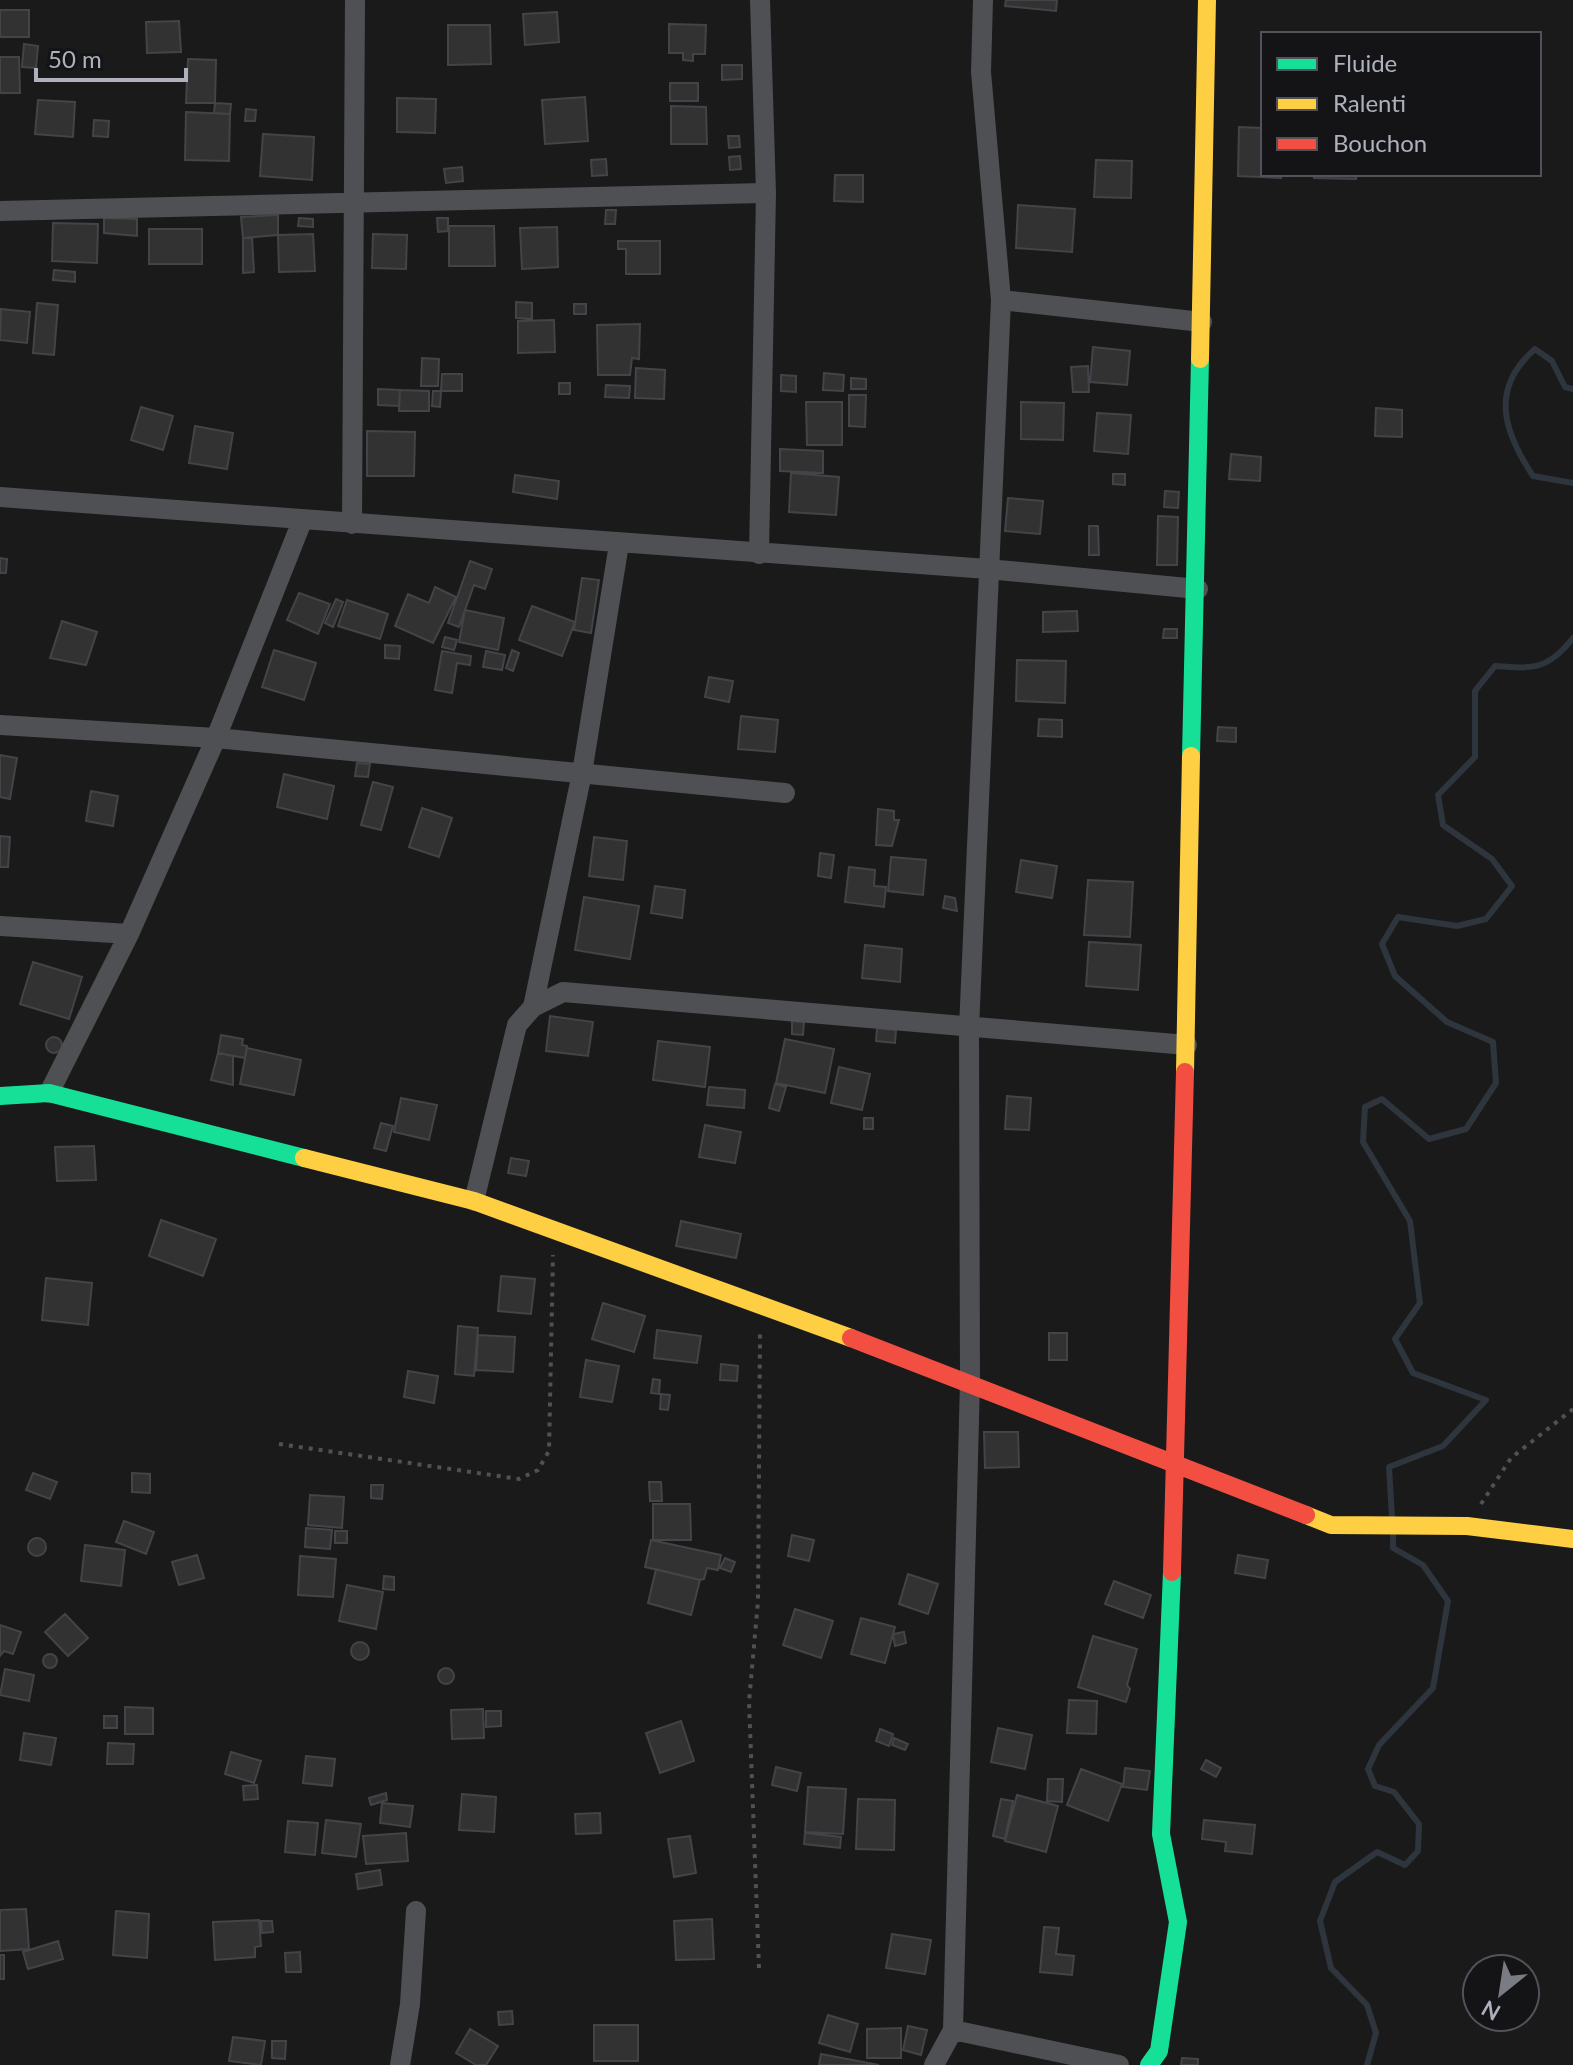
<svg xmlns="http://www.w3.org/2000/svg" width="1573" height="2065" font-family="Lato,sans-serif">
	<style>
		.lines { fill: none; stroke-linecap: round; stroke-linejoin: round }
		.stream { stroke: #2e353c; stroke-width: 6 }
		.building { fill: #323233; stroke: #434447; stroke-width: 2 }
		.path { stroke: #505155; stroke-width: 4; stroke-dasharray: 4 6; stroke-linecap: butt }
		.street { stroke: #4f5053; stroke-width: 20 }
		.fast { stroke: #16e098; stroke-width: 18 }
		.slow { stroke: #ffcf43; stroke-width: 18 }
		.jam { stroke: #f24e42; stroke-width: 18 }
	</style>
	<rect width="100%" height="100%" fill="#1a1a1b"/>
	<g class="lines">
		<path class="stream" d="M1573,389L1565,387L1552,361L1535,349C1489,389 1504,432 1533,476L1573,483
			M1392,1518L1389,1467L1443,1446L1486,1400L1413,1373L1395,1339L1420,1303L1410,1221L1363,1142L1365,1107L1382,1099L1429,1139L1466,1129L1496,1083L1493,1042L1447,1022L1395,976L1382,944L1398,917L1457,926L1486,919L1512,886L1492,859L1443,825L1438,795L1475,757V691L1495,666C1533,669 1548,670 1573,638
			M1367,2065L1376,2033L1367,2005L1331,1968L1320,1921L1335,1882L1377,1852L1405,1865L1418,1851L1419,1824L1394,1792L1375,1786L1368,1769L1379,1745L1433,1688L1448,1601L1423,1565L1393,1548V1533"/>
	</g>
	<path class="building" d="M1006,0H1057L1056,11L1005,6Z
		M0,10H29V37H0Z
		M557,12L559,42L525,45L523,14Z
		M179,21L181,52L147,53L146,22Z
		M669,24L706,25L705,54H693V61L683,60V53H669Z
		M448,25H490L491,64L448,65Z
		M24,44L38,46L36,68L22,67Z
		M0,57H19L20,93H0Z
		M188,59L216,60L215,103H186Z
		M722,65H742V79L722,80Z
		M670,83H698V101H670Z
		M585,97L588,141L545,144L542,100Z
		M397,98L436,99L435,133L397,132Z
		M38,100L75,102L73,137L35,134Z
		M215,103L231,104L230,114L214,113Z
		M671,106L706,107L707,144H671Z
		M246,109L256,110L255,121H245Z
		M186,112L230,114L229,161L185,160Z
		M94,120L109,121L108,137L93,136Z
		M1239,127L1263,128V174H1281V178L1238,176Z
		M263,134L314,137L312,180L260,176Z
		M728,136H739L740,147L729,148Z
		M740,156L741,169L730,170L729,157Z
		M606,159L607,175L592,176L591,160Z
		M1096,160L1132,161L1131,198L1094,197Z
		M462,167L463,181L446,183L444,169Z
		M1314,174H1356V179L1314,178Z
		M835,175H863V202L834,201Z
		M1018,205L1075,209L1072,252L1016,248Z
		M606,210H616L615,224H605Z
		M278,215V235L243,238L241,217Z
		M104,218L137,219V236L104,233Z
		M299,218L313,219V227L298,226Z
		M437,218H448V231L438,232Z
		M53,223L98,224L97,263L52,261Z
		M449,226H494L495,266H449Z
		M557,227L558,267L522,269L520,228Z
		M149,229H202V264H149Z
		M313,234L315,271L279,272L278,235Z
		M373,234L407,235L406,269L372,268Z
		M243,238H252L254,272L243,273Z
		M618,241H660V274H626V249H618Z
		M54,270L75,272V282L53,280Z
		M516,302L532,303V319L516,318Z
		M37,303L58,305L54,355L33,353Z
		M574,304H586V314H574Z
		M1,309L30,312L27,343L0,340Z
		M554,320L555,352L518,353V321Z
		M640,324L639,359L632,358L630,375H598L597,325Z
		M1093,347L1130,351L1127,385L1090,382Z
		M422,358L439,359L438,386H421Z
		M1088,366L1089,392H1073L1071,367Z
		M636,368L665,370L664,399L635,398Z
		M824,373L844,375L843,391L823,390Z
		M442,374H462V391H441Z
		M781,375L796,376V392L781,391Z
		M851,378L866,379V389H851Z
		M559,383H570V394H559Z
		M606,385L630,386L629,398L605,397Z
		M378,389L400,390L399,406L378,405Z
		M400,390L429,391V411H399Z
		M433,391H441L440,407L432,406Z
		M849,395H866L865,427L849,426Z
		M806,402H842V445H807Z
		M1021,402L1064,403L1063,440L1021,439Z
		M141,407L173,416L163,450L131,440Z
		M1376,408L1402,410V437L1375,436Z
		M1097,413L1131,415L1128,454L1094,451Z
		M195,426L233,433L227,469L189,463Z
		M367,431L415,432L414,476H367Z
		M780,449L823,451V473L780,471Z
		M1231,454L1261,457L1260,481L1229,479Z
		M791,473L839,477L836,515L789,512Z
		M1113,474H1125V485L1113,484Z
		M515,475L559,481L557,499L513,492Z
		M1165,491L1179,492L1178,508L1164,507Z
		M1008,498L1043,501L1040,534L1005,531Z
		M1158,516L1178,517L1177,565H1157Z
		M1089,526H1098L1099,555H1089Z
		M0,558L7,559L6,573H0Z
		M470,561L492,569L485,589L474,585L459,627L448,623Z
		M582,578L599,580L591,633L574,630Z
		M435,587L456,597L433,643L395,626L408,594L429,603Z
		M299,593L330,604L318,634L287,620Z
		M336,599L343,602L333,627L325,623Z
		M347,600L388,614L380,639L338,626Z
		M532,606L575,622L562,656L519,640Z
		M465,610L504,618L498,650L459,642Z
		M1077,611L1078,631L1043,632V612Z
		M62,621L97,632L86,665L50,658Z
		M1164,629H1177V638H1163Z
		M445,637L457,640L454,650L442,647Z
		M385,645L400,646L399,659L385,658Z
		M274,650L316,663L304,700L262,687Z
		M512,650L519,653L513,671L506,668Z
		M442,651L471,656L470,665L457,663L452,693L435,690Z
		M486,651L505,655L502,670L483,667Z
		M1017,660L1066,661L1065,703L1016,701Z
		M709,677L733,681L729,702L705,697Z
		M741,716L778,720L775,752L738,749Z
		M1039,719L1062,720V737L1038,736Z
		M1218,727L1236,728V742L1217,741Z
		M0,755L17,758L10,799L0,797Z
		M357,763L370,764L368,777L355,776Z
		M284,774L334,786L327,819L277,807Z
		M373,782L393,787L381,830L361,825Z
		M91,791L118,796L113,826L86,821Z
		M422,808L452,818L439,857L409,847Z
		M878,809L894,811V820H899L892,846L876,845Z
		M0,836L10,837L8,867H0Z
		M594,837L627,841L623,880L589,876Z
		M820,853L834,855L831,878L818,876Z
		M891,857L926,860L923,895L888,891Z
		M1021,860L1057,866L1052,898L1016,892Z
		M849,867L875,870L874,886L886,887L884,907L845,902Z
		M1088,880L1133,882L1130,937L1084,935Z
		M655,886L685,890L682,918L651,913Z
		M945,896L955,898L957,911L943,908Z
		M584,897L639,906L630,959L575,950Z
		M1089,942L1141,945L1138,990L1086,986Z
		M865,945L902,949L900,982L862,978Z
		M33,962L82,977L69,1019L20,1004Z
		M550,1016L593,1022L588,1056L546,1051Z
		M792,1021L804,1022L803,1035L792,1034Z
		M877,1028L896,1030L895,1043L876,1041Z
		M221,1035L243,1039L242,1045L247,1046L245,1058L218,1053Z
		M46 1045a8 8 0 1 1 16 0a8 8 0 1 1-16 0Z
		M785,1039L834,1049L825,1093L776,1083Z
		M658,1041L710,1047L705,1087L653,1080Z
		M247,1048L301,1060L294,1095L240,1084Z
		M218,1053L233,1056V1085L211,1080Z
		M839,1067L870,1074L862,1110L831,1103Z
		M775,1084L786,1087L779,1111L769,1108Z
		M709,1087L745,1090L744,1108L707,1105Z
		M1007,1096L1031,1098L1029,1130L1005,1129Z
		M401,1098L437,1105L429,1140L394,1132Z
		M864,1118H873V1129H864Z
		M381,1123L393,1126L386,1151L374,1148Z
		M705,1125L741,1132L735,1163L699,1157Z
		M94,1146L96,1180L57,1181L55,1147Z
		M511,1158L529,1161L526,1176L508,1173Z
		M161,1220L216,1239L203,1276L149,1256Z
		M681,1221L741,1234L736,1258L676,1246Z
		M501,1276L535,1279L531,1314L498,1311Z
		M46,1278L92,1283L88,1325L42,1320Z
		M603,1303L645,1316L634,1352L592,1339Z
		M458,1326L478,1328L474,1376L455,1374Z
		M657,1330L701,1336L697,1363L654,1358Z
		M1049,1333H1067V1360H1049Z
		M478,1335L515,1337L513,1372L476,1370Z
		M586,1360L619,1366L612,1402L580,1397Z
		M721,1364L738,1366L737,1381L720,1380Z
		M408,1371L438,1376L434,1403L404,1397Z
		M653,1379L660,1380L659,1394L651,1393Z
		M661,1394L670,1395L668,1410L660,1409Z
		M984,1432H1018L1019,1467L985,1468Z
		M33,1473L57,1482L50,1499L26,1490Z
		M132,1473L150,1474V1493L132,1492Z
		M649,1482H661L662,1501H650Z
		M371,1485H383L382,1499L371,1498Z
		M310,1495L344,1497L342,1528L308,1525Z
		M653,1504H690L691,1540H653Z
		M124,1521L154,1532L146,1554L116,1542Z
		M306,1528L332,1530L330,1549L305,1547Z
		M335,1531H347V1543H335Z
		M792,1535L814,1540L809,1561L788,1556Z
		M28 1547a9 9 0 1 1 18 0a9 9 0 1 1-18 0Z
		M651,1540L721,1555L718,1570L707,1568L704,1579L700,1580L645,1567Z
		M85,1545L125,1550L121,1586L81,1581Z
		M197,1555L204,1578L179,1585L172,1562Z
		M1238,1555L1268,1560L1265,1578L1235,1573Z
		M300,1556L336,1559L333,1597L298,1595Z
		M725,1558L735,1562L731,1572L720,1568Z
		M656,1569L700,1580L691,1615L648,1603Z
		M908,1574L938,1584L928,1614L899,1604Z
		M384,1576L394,1577V1590L383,1589Z
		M1114,1581L1151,1595L1143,1618L1105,1604Z
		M347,1585L383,1592L376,1629L339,1621Z
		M795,1609L833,1621L821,1658L783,1645Z
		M65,1614L88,1638L68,1656L45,1632Z
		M861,1618L895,1627L885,1663L851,1654Z
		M0,1625L21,1632L13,1654L4,1651L0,1656Z
		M904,1632L906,1643L895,1646L893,1634Z
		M1093,1636L1137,1649L1127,1685L1130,1689L1126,1702L1078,1687Z
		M351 1651a9 9 0 1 1 18 0a9 9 0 1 1-18 0Z
		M43 1661a7 7 0 1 1 14 0a7 7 0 1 1-14 0Z
		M438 1676a8 8 0 1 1 16 0a8 8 0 1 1-16 0Z
		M5,1669L34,1675L29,1701L0,1695Z
		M1069,1700L1097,1701L1096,1734L1067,1733Z
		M125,1707L153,1708V1734H125Z
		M483,1709L484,1738L452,1739L451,1710Z
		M486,1711H501V1726L486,1727Z
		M104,1716H117V1728H104Z
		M681,1721L694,1761L660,1773L646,1733Z
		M998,1728L1032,1735L1025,1769L991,1762Z
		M880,1729L893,1734L889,1746L876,1741Z
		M24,1733L56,1738L51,1765L20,1760Z
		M894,1738L908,1744L905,1750L892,1745Z
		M108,1743L134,1744L133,1764H107Z
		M231,1752L261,1761L254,1783L225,1774Z
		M306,1756L335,1759L332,1786L303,1783Z
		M1206,1760L1221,1768L1216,1777L1201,1769Z
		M776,1767L801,1773L797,1791L772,1785Z
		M1125,1768L1150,1771L1147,1790L1123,1787Z
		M1081,1769L1122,1784L1108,1821L1067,1805Z
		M1048,1779H1063L1062,1802L1047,1801Z
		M257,1785L258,1799L244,1800L243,1786Z
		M808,1787L846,1789L843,1834L805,1832Z
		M386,1793L387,1800L371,1805L369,1798Z
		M462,1794L496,1797L494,1832L459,1830Z
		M1017,1795L1058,1806L1046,1852L1005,1841Z
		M858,1799L895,1800L894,1850L856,1849Z
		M1001,1799L1013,1801L1005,1839L993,1836Z
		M382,1803L413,1806L410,1827L380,1823Z
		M600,1813L601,1833L576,1834L575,1814Z
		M326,1820L361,1824L356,1857L322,1853Z
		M1204,1820L1255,1825L1252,1854L1225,1851L1226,1842L1202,1839Z
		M288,1821L318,1823L315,1855L285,1852Z
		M406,1833L408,1861L366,1864L363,1836Z
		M805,1833L841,1837L840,1848L804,1844Z
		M690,1836L696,1873L674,1877L668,1839Z
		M380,1870L382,1885L358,1889L356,1874Z
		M26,1909L29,1949L0,1951V1910Z
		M116,1911L149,1914L147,1958L113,1955Z
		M712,1919L714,1959L676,1960L674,1921Z
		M259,1920L261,1946L255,1947V1957L215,1960L213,1922Z
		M261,1921H272L273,1932L262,1933Z
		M1044,1927L1059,1928L1056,1954L1074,1956L1072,1975L1040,1972Z
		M892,1934L931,1940L925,1974L886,1968Z
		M58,1941L63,1959L28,1969L23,1952Z
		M300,1952L301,1972H286L285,1953Z
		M0,1955H4V1979H0Z
		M512,2011L513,2024L499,2025L498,2012Z
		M828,2015L858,2024L850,2052L819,2043Z
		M594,2025H638V2061H594Z
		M908,2026L927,2030L921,2055L903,2050Z
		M901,2028V2058H867V2029Z
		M470,2029L498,2046L486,2065H476L456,2053Z
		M233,2037L265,2041L261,2065L229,2061Z
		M272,2041H286L285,2059L272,2058Z
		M821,2054L879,2065H819Z
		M1182,2058L1198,2059V2065H1181Z"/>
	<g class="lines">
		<path class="path" d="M279,1444L519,1479L538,1470L549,1451L553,1255
			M1481,1504L1511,1458L1573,1409
			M759,1968L749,1702L758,1601L760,1331"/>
		<path class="street" d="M0,211L766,193
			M1001,300L1202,322
			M0,497L988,569L1198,589
			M352,524L355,0
			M759,554L766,193L760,0
			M0,725L216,738L785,793
			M0,926L129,934
			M533,1007L582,773L619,544
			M49,1093L129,934L216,738L302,521
			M474,1201L517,1025L533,1007L563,992L1187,1045
			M953,2030L1119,2065
			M400,2065L410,2004L416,1911
			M934,2065L953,2030L970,1382L969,1028L1001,300L981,72L983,0"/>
		<path class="fast" d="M1191,756L1200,359
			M0,1096L49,1093L304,1158
			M1149,2065L1159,2051L1178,1922L1161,1834L1172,1572"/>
		<path class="slow" d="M1200,359L1207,0
			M1185,1072L1191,756
			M304,1158L474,1201L851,1338
			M1306,1515L1331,1525L1467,1526L1573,1539"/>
		<path class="jam" d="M851,1338L1306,1515
			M1172,1572L1185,1072"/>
	</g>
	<rect x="1261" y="32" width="280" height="144" fill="#141417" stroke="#515359" stroke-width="2"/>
	<rect x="1277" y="58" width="40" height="12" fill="#16e098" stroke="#515359" stroke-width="2"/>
	<text x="1333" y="72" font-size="24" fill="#adb1bb">Fluide</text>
	<rect x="1277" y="98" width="40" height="12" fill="#ffcf43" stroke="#515359" stroke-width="2"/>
	<text x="1333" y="112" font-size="24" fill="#adb1bb">Ralenti</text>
	<rect x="1277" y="138" width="40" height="12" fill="#f24e42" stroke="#515359" stroke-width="2"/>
	<text x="1333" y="152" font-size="24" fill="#adb1bb">Bouchon</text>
	<g transform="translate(1501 1993) rotate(210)"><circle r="38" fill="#141417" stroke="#515359" stroke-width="2"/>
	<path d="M0-6L14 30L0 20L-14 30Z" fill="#7a7c83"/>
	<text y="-12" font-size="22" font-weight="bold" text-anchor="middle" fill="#adb1bb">N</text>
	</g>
	<path d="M36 68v12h150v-12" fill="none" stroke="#adb1bb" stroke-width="4"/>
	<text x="48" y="68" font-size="24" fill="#adb1bb" stroke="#141417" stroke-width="6" paint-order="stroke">50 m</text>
</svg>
